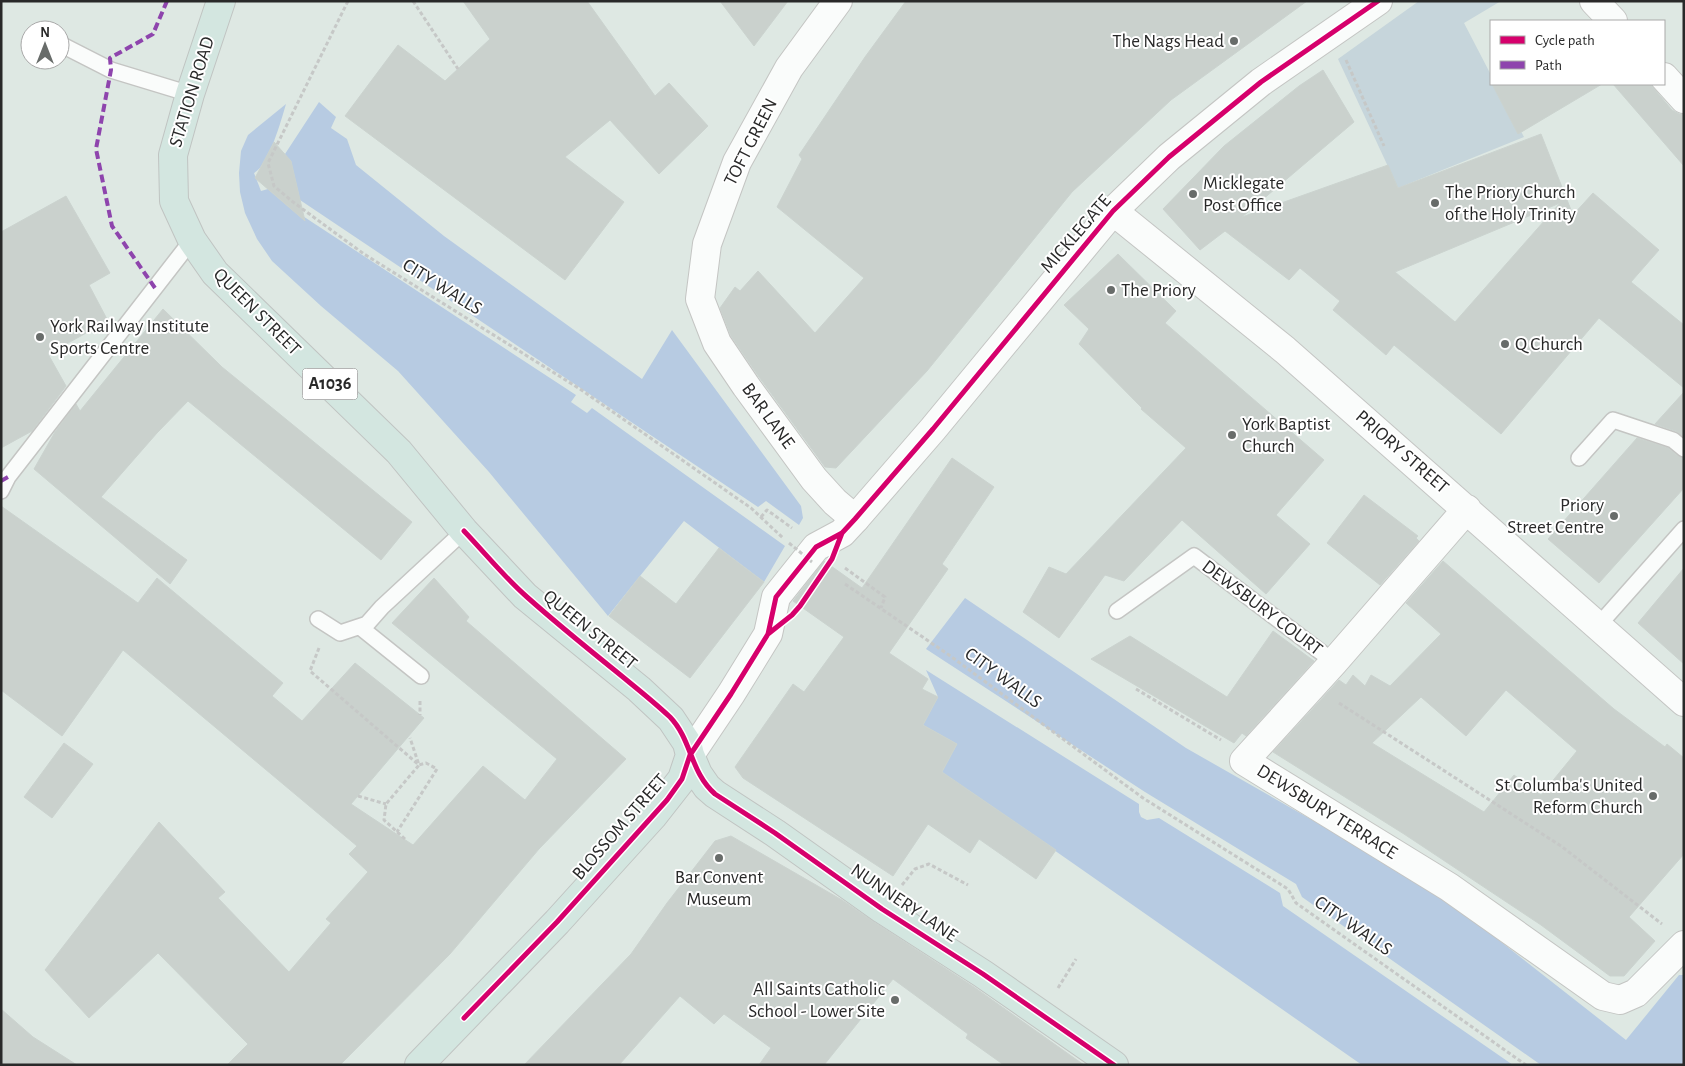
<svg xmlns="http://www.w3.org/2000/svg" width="1685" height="1066" font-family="'Alegreya Sans',sans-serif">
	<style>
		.green { fill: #b7cbe2 }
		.cemetery { fill: #c6d5db }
		.building { fill: #cad1cd; stroke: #cbd3cf; fill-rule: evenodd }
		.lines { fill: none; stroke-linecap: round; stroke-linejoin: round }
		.lane-casing { stroke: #c4c5c3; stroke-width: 18 }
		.street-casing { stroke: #c4c5c3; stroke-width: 30 }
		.secondary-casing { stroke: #c4c5c3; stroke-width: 30 }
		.primary-casing { stroke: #c0c4c2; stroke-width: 30 }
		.path { stroke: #c6c8c7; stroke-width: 3; stroke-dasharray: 4 2.5; stroke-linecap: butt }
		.lane { stroke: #fafcfb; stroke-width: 15 }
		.street { stroke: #fafcfb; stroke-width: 28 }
		.secondary { stroke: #fafcfb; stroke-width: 28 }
		.primary { stroke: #d3e6e0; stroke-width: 28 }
		.path-bridge { stroke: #c6c8c7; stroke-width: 3; stroke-dasharray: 4 2.5; stroke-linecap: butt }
		.quiet { stroke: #8e44ad; stroke-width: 4; stroke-dasharray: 8 4; stroke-linecap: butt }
		.cycleway-casing { stroke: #fff; stroke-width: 8 }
		.cycleway { stroke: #d6006c; stroke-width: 5 }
		.poi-dot { fill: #686c6a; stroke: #fff; stroke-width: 2 }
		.labels { text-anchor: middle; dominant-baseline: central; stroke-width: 4; stroke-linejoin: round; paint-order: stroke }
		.shield { fill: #fff; stroke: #696969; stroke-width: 1 }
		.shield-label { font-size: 18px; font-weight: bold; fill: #292929 }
		.poi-label { font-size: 19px; fill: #292929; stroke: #fff; text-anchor: start }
		.street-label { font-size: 19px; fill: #292929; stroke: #fff }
	</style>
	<rect width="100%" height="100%" fill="#dee8e3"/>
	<path class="green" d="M319,102L336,117L331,128L347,139L356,165L444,236L642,379L672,330L801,506L803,518L799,525L766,501L758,507L297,198L285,154Z
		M286,104C281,121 269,165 254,173L261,191L268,189L289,207L576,395L571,402L587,413L592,408L785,546L764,582L684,521L608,616L489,472L398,371L321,306L272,261L257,239L245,213L240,192L239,173L241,151L248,135Z
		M965,598L1186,748L1435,890L1626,1040L1679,975H1684V1065H1541L1302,897L1296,884L1145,792L926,649Z
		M926,670L1139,804V812L1141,817L1147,820L1159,818L1280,893L1283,906L1513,1065H1362L965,788L937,781L957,744L923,725L938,697Z"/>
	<path class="cemetery" d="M1419,1H1501L1464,23L1491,75V84H1496L1524,137L1398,188L1338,59Z"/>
	<path class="building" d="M463,1H587L655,96L669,83L708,126L659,174L610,120L565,157L624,202L565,280L345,116L398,45L445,81L490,39Z
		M720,1H788L754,46Z
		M906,1H1307L1171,100L1072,192L927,371L836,468L825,467L759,377L731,336L720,308L735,287L740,291L758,271L815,333L864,278L777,207L802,159L799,155L865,57Z
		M1323,70L1354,122L1242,217L1388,165L1398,188L1541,134L1573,215L1593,193L1659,250L1631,282L1684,325V388L1599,318L1501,434L1394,345L1386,355L1333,310L1340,301L1300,268L1289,280L1225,231L1200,250L1163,209L1224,146L1299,86ZM1560,203L1455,322L1395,272Z
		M1492,84H1602L1518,134Z
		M1613,84H1650L1672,110L1679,114H1684V166Z
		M274,142L291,161L305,221L255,178Z
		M66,196L110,273L89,285L108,321L48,354L66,386L32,431L1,448V232Z
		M1118,254L1176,311L1165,323L1324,460L1276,515L1310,544L1266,594L1182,520L1124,581L1105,575L1059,638L1023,612L1049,567L1066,574L1186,448L1141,409L1142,408L1079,344L1089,329L1064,305Z
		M163,309L222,367L412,522L381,560L188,401L157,433L101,497L187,560L170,584L34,469L55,432L76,404L80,411Z
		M1684,392V437L1676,431L1655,424Z
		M1637,438L1668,448L1678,456L1684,458V488L1599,583L1548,539Z
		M952,458L994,487L942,564L948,569L889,653L928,679L922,689L938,697L923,725L957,744L942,772L1056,850L1036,879L979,839L970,853L928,824L893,876L743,778L735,767L793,684L804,692L844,637L793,601L824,561L862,588Z
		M1364,495L1418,536L1416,538L1419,541L1380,585L1327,543Z
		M1,506L138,603L157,578L283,683L272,696L302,721L355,663L424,718L351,804L413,845L483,766L525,800L557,759L392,623L434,578L469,617L466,621L626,759L539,849L450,954L340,1065H227L248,1044L158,953L89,1018L45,970L159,822L225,892L218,898L289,972L331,923L326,919L368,872L349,854L357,846L123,650L62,736L1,690Z
		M719,548L764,582L690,678L609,616L640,576L676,604Z
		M1443,561L1614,709L1665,747L1667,744L1684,758V854L1629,917L1655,941L1624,976H1610L1541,925L1404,834L1273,752L1339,680L1346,685L1353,675L1365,686L1371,675L1390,686L1441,634L1406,603ZM1506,690L1577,751L1541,795L1514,775L1484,812L1372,743L1421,697L1466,736Z
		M1684,568V664L1638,623Z
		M1273,631L1314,661L1246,736L1242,733L1234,743L1091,659L1130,636L1227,697Z
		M64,743L93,764L52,818L24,797Z
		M731,836L842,900L874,922L974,987L1084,1065H1004L966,1038L968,1034L893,979L824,1065H759L771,1048L724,1014L714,1024L680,996L619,1065H524L631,954L667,903L715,841Z
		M1,1009L33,1037L77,1065H1Z"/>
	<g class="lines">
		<defs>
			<path id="lane" d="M60,44L111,70L190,94
				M1579,458L1613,420L1673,440L1684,449
				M1,491L8,477L192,240
				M1117,611L1194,556L1334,662
				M318,619L340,633L367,624L382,607L464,531
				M360,627L421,676
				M1597,627L1684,529"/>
			<path id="street" d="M838,1L789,68L737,162L707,244L700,299L717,343L746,386L814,479L835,502L855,519
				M1594,1L1613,21
				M1664,77L1684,99
				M1113,211L1285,350L1684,702
				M1467,509L1334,662L1244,761L1449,887L1603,996L1620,1000L1636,993L1684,945"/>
			<path id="secondary" d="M690,755L731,694L768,634L776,597L816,547L842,533L855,519L933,429L1113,211L1169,157L1261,82L1378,1"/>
			<path id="primary" d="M221,1L190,94L173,155L174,201L192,240L215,273L399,452L464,531L525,596L639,689L671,719L687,743L690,755L698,774L707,787L715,794L775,833L882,909L983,974L1114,1065
				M419,1065L557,922L653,816L682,779L690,755"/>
		</defs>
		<use href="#lane" class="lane-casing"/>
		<use href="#street" class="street-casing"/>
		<use href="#secondary" class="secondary-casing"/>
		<use href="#primary" class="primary-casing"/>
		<path class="path" d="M348,1L268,163L274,186L293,202L364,254L580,389L751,508L783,538
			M413,1L458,69
			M1346,60L1384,146
			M761,517L767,510L792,528
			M845,568L885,597L881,608
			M845,584L949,655L1143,798L1288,889L1296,903L1526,1065
			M319,648L310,671L419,765L426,763L437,769L397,832
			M1136,689L1221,740
			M420,701V715
			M1339,703L1561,846L1662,924
			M358,796L386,804
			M405,839L384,820L386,804L419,765L410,738
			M902,885L915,869L929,864L968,885
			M1058,988L1076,959"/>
		<use href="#lane" class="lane"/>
		<use href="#street" class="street"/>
		<use href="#secondary" class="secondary"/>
		<use href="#primary" class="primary"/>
		<path class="path-bridge" d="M789,543L812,562"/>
		<path class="quiet" d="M155,288L112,226L96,149L111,70L110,58L153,34L167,1
			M1,481L8,477"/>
		<defs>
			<path id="cycleway" d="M464,531C485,553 505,578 527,597C556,623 587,648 618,673C635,687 653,701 670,717C692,740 690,772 715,794L775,833L882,909L983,974L1114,1065
				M768,634L776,597L816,547L842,533L855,519L933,429L1113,211L1169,157L1261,82L1378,1
				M464,1018L557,922L667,800L682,779L690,755L731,694L768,634L792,615L800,606L832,559L842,533"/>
		</defs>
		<use href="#cycleway" class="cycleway-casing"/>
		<use href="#cycleway" class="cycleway"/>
	</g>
	<g class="poi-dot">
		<circle cx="1234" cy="41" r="5"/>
		<circle cx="1193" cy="194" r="5"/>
		<circle cx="1435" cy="203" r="5"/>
		<circle cx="1111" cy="290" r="5"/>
		<circle cx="40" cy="337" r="5"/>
		<circle cx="1505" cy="344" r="5"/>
		<circle cx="1232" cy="435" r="5"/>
		<circle cx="1614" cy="516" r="5"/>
		<circle cx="1653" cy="796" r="5"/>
		<circle cx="719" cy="858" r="5"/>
		<circle cx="895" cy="1000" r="5"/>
	</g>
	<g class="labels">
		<rect class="shield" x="302.5" y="368.5" width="55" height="31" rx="4"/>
		<g class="shield-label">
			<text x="330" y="384">A1036</text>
		</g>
		<g class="poi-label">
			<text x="1224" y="41" text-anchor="end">The Nags Head</text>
			<text x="1203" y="183">Micklegate<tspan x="1203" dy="22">Post Office</tspan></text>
			<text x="1445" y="192">The Priory Church<tspan x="1445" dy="22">of the Holy Trinity</tspan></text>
			<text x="1121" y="290">The Priory</text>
			<text x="50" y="326">York Railway Institute<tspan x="50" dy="22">Sports Centre</tspan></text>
			<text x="1515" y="344">Q Church</text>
			<text x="1242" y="424">York Baptist<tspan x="1242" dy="22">Church</tspan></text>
			<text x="1604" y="505" text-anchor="end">Priory<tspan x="1604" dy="22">Street Centre</tspan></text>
			<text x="1643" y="785" text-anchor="end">St Columba's United<tspan x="1643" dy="22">Reform Church</tspan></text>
			<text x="719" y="877" text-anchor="middle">Bar Convent<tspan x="719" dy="22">Museum</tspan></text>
			<text x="885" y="989" text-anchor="end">All Saints Catholic<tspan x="885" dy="22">School - Lower Site</tspan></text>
		</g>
		<g class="street-label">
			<text transform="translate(192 92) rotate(-73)">STATION ROAD</text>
			<text transform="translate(751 142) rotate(-63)">TOFT GREEN</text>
			<text transform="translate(1076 234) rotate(-49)">MICKLEGATE</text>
			<text transform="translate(442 287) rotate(32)">CITY WALLS</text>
			<text transform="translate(257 312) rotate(45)">QUEEN STREET</text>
			<text transform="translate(768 416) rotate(54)">BAR LANE</text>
			<text transform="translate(1402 452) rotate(41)">PRIORY STREET</text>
			<text transform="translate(1262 608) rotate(37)">DEWSBURY COURT</text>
			<text transform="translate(590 630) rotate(39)">QUEEN STREET</text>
			<text transform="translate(1003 678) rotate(36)">CITY WALLS</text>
			<text transform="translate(1327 812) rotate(32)">DEWSBURY TERRACE</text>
			<text transform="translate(620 827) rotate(-49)">BLOSSOM STREET</text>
			<text transform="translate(904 903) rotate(34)">NUNNERY LANE</text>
			<text transform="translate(1353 926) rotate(35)">CITY WALLS</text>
		</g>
	</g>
	<rect width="1685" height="1066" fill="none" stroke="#292929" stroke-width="5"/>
	<rect x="1490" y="20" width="175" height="65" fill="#ffffff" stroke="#a9a9a9"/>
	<rect x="1500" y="36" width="25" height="8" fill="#d6006c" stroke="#a9a9a9"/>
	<text x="1535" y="45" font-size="15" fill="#292929">Cycle path</text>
	<rect x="1500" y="61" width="25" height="8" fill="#8e44ad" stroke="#a9a9a9"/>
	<text x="1535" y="70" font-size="15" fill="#292929">Path</text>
	<g transform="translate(45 45)"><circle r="24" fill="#ffffff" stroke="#a9a9a9"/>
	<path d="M0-4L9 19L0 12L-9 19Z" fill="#686c6a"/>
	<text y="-8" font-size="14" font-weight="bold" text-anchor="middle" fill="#292929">N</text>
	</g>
</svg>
